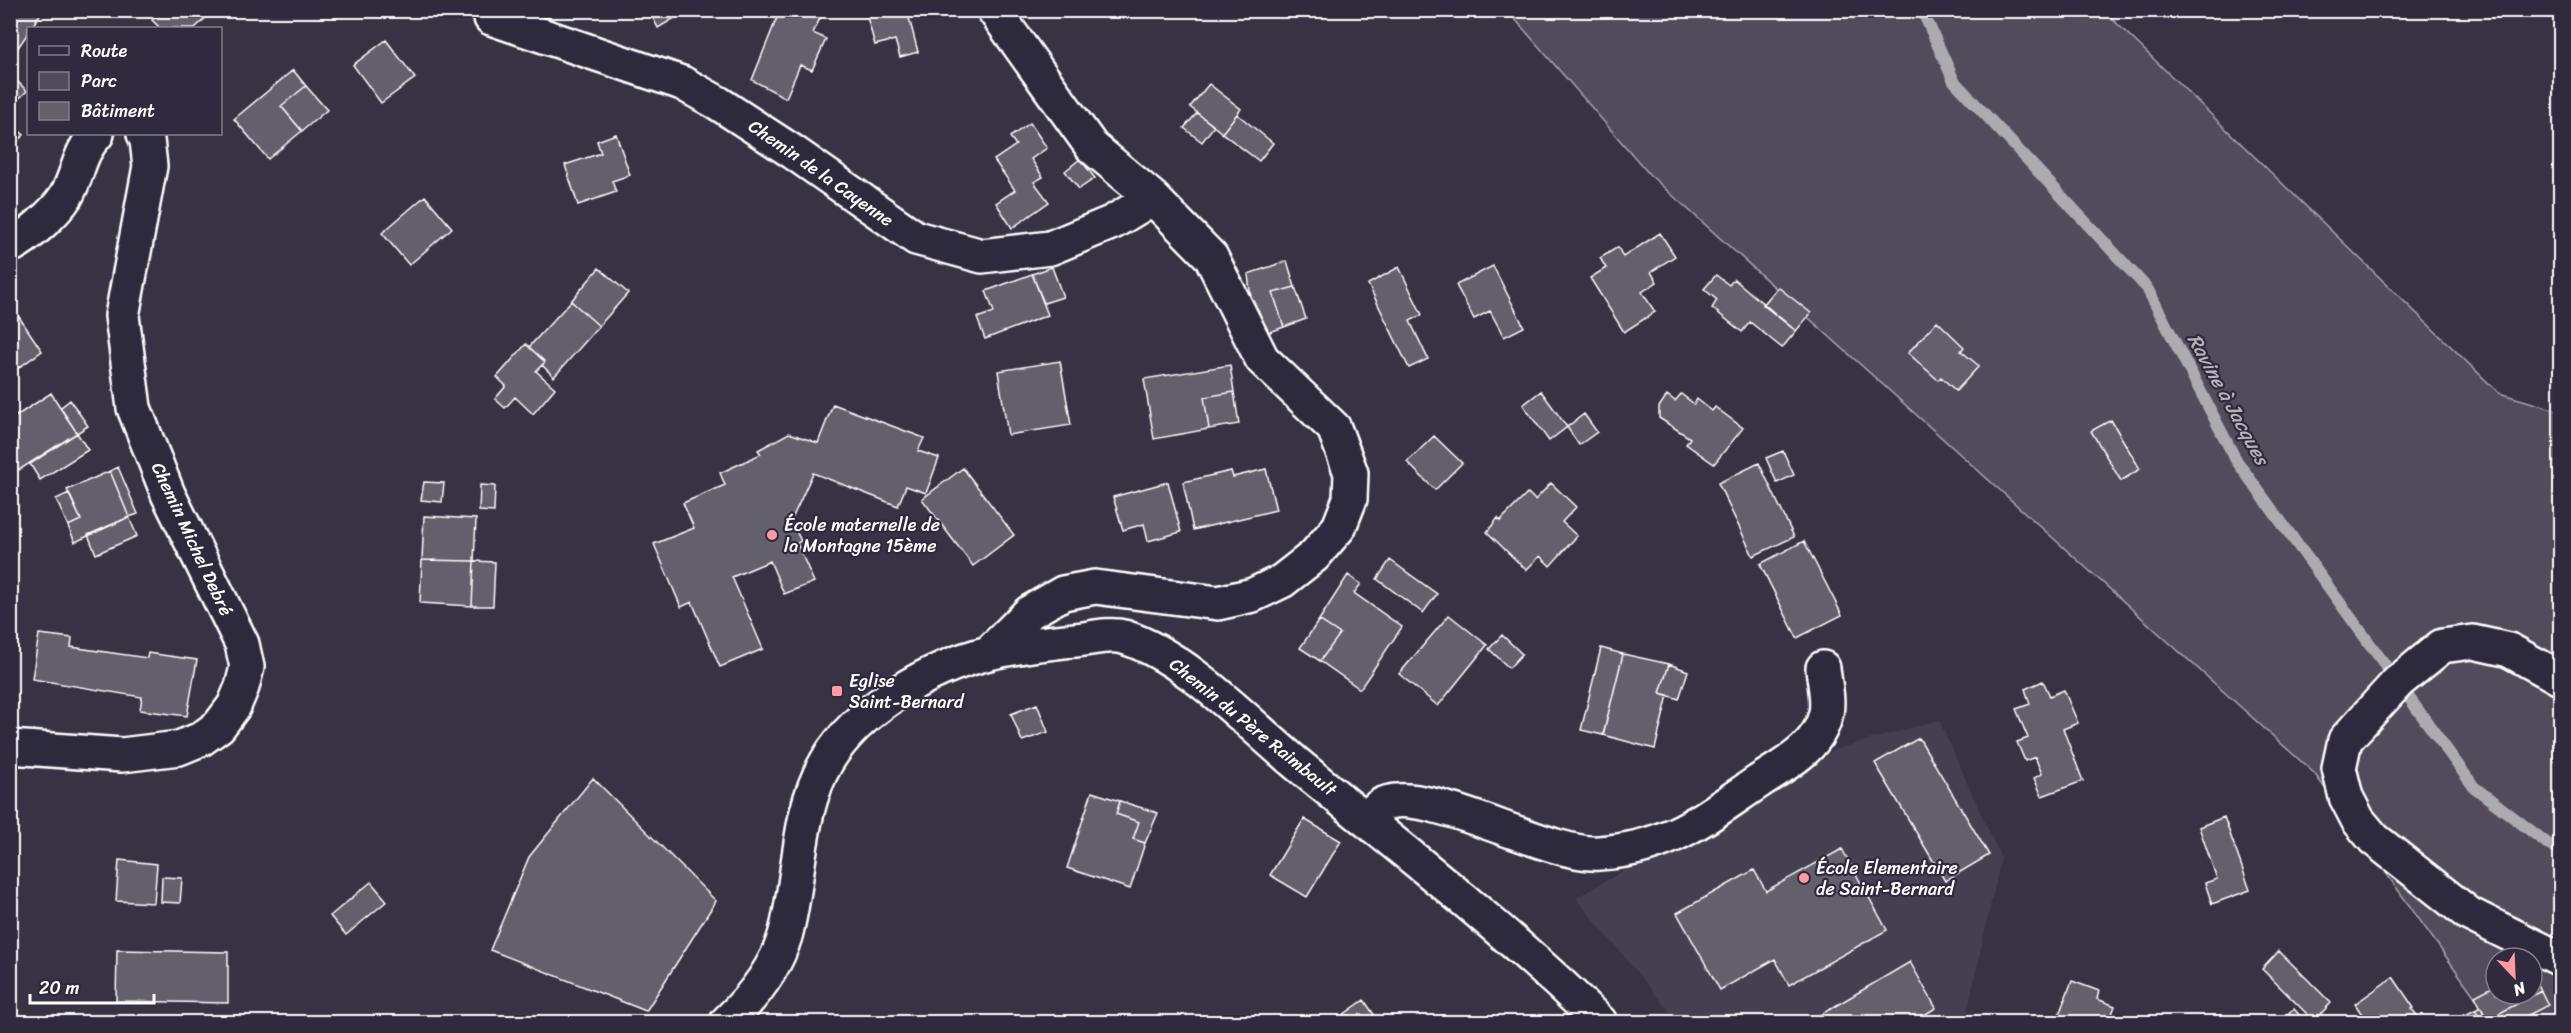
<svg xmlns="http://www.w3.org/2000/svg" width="2571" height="1033" font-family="Sriracha,sans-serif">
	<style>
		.built { fill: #444051 }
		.green { fill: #514c5c; stroke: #a8a6ae; stroke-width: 1.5; fill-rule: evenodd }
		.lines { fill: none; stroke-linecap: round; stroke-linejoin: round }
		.stream { stroke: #adabb2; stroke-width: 12 }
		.building { fill: #635f6d; stroke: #fff; stroke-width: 1.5 }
		.minor-casing { stroke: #fff; stroke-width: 38 }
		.minor { stroke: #2f2a3d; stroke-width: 33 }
		.poi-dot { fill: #ff9aa2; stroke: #2f2a3d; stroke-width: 2 }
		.labels { text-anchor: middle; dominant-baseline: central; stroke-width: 4.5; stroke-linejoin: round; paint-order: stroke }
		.street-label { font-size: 18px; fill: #fff; stroke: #2f2a3d }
		.poi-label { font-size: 18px; fill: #fff; stroke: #2f2a3d; text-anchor: start }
		.water-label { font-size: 20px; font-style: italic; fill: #b4b2b9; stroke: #2f2a3d }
	</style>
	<rect width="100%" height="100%" fill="#373345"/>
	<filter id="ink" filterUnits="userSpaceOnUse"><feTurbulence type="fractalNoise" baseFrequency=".0167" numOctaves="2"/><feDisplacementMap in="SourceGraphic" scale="12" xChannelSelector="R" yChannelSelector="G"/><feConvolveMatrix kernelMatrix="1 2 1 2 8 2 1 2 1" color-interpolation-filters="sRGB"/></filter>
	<g filter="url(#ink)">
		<path class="built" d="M1939,720L2001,858L1965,1022H1678L1576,898L1837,749Z"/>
		<path class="green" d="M1508,11H2104L2499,393L2560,411V1022H2493L2314,773L1650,175ZM2496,958H2532V994H2496Z"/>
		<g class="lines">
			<path class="stream" d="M1922,10L1954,81L2147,288L2236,460L2474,787L2548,844L2560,850"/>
		</g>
		<path class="building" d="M10,10H43L31,28H28V33L17,49L10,45Z
			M163,10H214L195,28H160L152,20Z
			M649,10H688L658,28Z
			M780,10H813L822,14L813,33L826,39L812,70L800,65L786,98L752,80Z
			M865,10H907L918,52L900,57L895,40L875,45Z
			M386,40L415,78L381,103L353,65Z
			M293,70L306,86L281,106L302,131L268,159L234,119Z
			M10,74L27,91L10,107Z
			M1209,84L1241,109L1222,133L1190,107Z
			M306,86L327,110L302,131L281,106Z
			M1197,113L1214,126L1202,142L1184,128Z
			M1237,114L1273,143L1259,161L1222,133Z
			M10,122L24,135L10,148Z
			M1030,123L1047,148L1031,159L1043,177L1034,182L1049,202L1012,228L996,203L1015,190L994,160L1016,145L1010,137Z
			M616,134L630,175L612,181L616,192L578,205L565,165L601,153L597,141Z
			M1080,159L1095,178L1079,189L1065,171Z
			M425,196L452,228L409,265L382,233Z
			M1660,233L1675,256L1651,272L1657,282L1642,292L1655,312L1624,332L1590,278L1606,268L1600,258L1618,247L1623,257Z
			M1287,261L1295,287L1273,293L1284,327L1267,333L1251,299L1248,274Z
			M1493,266L1524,327L1504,337L1490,311L1474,319L1456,285Z
			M1052,267L1063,297L1044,303L1032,274Z
			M1399,267L1422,315L1410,321L1428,359L1409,368L1368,284Z
			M599,268L628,293L599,326L571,301Z
			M1032,274L1048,315L985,339L977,318L994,312L986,291Z
			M1716,275L1729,285L1734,279L1796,331L1782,348L1750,322L1742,332L1712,308L1717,300L1704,289Z
			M1295,287L1306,319L1284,327L1273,293Z
			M1778,287L1811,313L1796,331L1763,305Z
			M571,301L599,326L554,377L542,365L545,362L529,347Z
			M15,311L42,351L10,374V314Z
			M1937,321L1964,347L1961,351L1979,366L1956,391L1941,377L1938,380L1908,353Z
			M526,344L545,362L536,371L555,388L533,414L515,397L505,408L495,399L506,386L497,377Z
			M1060,361L1071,425L1008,435L998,371Z
			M1230,365L1234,392L1204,397L1209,429L1154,439L1144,379Z
			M1541,391L1567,427L1549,441L1523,405Z
			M1234,392L1239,424L1209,429L1204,397Z
			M51,393L77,433L19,470L10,457V420Z
			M1681,394L1694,404L1697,399L1712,411L1715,407L1743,428L1714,464L1686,444L1690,438L1659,418V407L1667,395L1675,401Z
			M70,400L88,426L77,433L60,408Z
			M833,404L924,438L918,451L939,458L926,493L906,486L898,506L813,473L791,521L801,541L797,543L814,582L784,594L770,561L732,577L763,649L720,667L692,602L681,607L654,544L694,528L683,503L725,485L720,473L761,454L758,450L789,433L818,443Z
			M1584,414L1597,432L1579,445L1567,427Z
			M2111,420L2140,469L2121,481L2091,431Z
			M77,433L88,450L40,480L30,464Z
			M1434,436L1462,463L1435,490L1407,462Z
			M1783,451L1794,475L1777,483L1766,458Z
			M1759,463L1794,537L1753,556L1718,483Z
			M118,467L138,514L129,517L110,471Z
			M963,468L1014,535L973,566L922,499Z
			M1266,469L1276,510L1193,530L1183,482L1231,471L1233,477Z
			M110,471L129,517L75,542L68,526L81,520L67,490Z
			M424,482L444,483L442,502L421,500Z
			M1168,482L1181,532L1148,541L1144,524L1123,530L1113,497Z
			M1551,483L1576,507L1562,522L1577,536L1550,566L1540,556L1526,570L1487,532L1498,518L1500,521L1528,493L1535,500Z
			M480,485L495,486L494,512L479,511Z
			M69,493L81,520L68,526L56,499Z
			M424,516L476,519L474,561L422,560Z
			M129,517L137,536L96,554L88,535Z
			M1804,541L1842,615L1797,638L1760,564Z
			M422,560L474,561L472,606L420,603Z
			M1390,560L1437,594L1423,613L1377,579Z
			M474,561L495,562L493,606H472Z
			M1348,575L1361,584L1354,593L1402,627L1360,689L1320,661L1340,634L1319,620Z
			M1449,615L1487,645L1438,706L1399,674Z
			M1319,620L1340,634L1320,661L1300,648Z
			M39,634L72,638L71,647L147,658L148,653L197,660L187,716L140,710L142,697L32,679Z
			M1502,635L1522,654L1509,668L1489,649Z
			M1601,648L1623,654L1603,735L1581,730Z
			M1623,654L1669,664L1660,693L1668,695L1655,749L1603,735Z
			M1669,664L1688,671L1679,699L1660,693Z
			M2043,681L2050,696L2064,690L2078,723L2063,729L2083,781L2042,796L2034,778L2042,774L2035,757L2025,761L2017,742L2028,738L2016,709L2030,704L2025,689Z
			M1037,704L1048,732L1022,741L1011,714Z
			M1919,738L1989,855L1945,881L1875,763Z
			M593,778L716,901L646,1011L490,950L529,857Z
			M1092,792L1120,801L1116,814L1139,822L1133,839L1145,843L1130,889L1067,868Z
			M1120,801L1158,813L1145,843L1133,839L1139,822L1116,814Z
			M2224,817L2250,890L2212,904L2205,883L2217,879L2199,827Z
			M1304,819L1341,841L1307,897L1270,875Z
			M1842,849L1887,930L1789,985L1775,959L1720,990L1677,913L1754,870L1766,891Z
			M119,860L157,864L154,903L116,901Z
			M162,877L182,878L180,903L161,902Z
			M371,882L387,901L346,935L330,916Z
			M117,950L228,952V1003L116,1001Z
			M2279,951L2331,1003L2314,1021L2262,969Z
			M1910,962L1936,1008L1912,1022H1808Z
			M2532,975L2541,991L2487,1020L2475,996L2496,985V994H2532Z
			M2393,977L2414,1008L2412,1009L2422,1022H2386L2380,1014L2367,1022L2355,1004Z
			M2072,981L2099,991L2097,999L2115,1006L2109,1022H2056Z
			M2541,991L2548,1005L2515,1022H2482L2475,1010L2481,1007L2487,1020Z
			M1364,1000L1379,1022H1333Z
			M2294,1009L2304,1020L2302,1022H2280Z
			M2475,1010L2482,1022H2459L2457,1019Z"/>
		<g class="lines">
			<defs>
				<path id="minor" d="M491,18L682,83L718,103L793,152L916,238L982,256L1050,248L1113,222L1153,198
					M10,246C28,237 55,213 66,196C79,174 78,153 97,134
					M989,653L1030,612L1063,593L1095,587L1218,603L1253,595L1282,581L1314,556L1339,527L1350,499L1351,473L1334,428L1262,359L1211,257L1153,198L1092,147L994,10
					M2560,678L2509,650L2473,642L2442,646L2398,682L2345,740L2339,768L2346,797L2358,820L2374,839L2469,914L2560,959
					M10,747L122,755L179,748L201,739L219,726L234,706L242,687L247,667L242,644L168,494L134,408L122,316L150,166L147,140L144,134
					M1367,819C1371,815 1375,809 1380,806C1418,780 1547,857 1599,853C1668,849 1703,819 1758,782C1785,764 1819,748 1826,713C1829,699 1824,681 1823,668
					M727,1022C752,998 775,970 785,936C801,879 796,813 827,761C858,709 930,667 989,653C1016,646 1046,643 1075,640C1089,639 1110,633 1124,637C1188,657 1250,726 1303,769C1403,851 1508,931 1600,1022"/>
			</defs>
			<use href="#minor" class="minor-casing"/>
			<use href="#minor" class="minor"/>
		</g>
	</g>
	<g class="poi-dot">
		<circle cx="772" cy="535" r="6"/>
		<rect x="831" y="685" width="12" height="12" rx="3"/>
		<circle cx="1804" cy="878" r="6"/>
	</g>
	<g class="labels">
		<g class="street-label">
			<text transform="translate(821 173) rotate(35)">Chemin de la Cayenne</text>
			<text transform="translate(192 539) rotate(65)">Chemin Michel Debré</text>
			<text transform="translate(1253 727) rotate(39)">Chemin du Père Raimbault</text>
		</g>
		<g class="poi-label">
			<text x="784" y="525">École maternelle de<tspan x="784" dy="21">la Montagne 15ème</tspan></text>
			<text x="849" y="681">Eglise<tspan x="849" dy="21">Saint-Bernard</tspan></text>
			<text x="1816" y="868">École Elementaire<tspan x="1816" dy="21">de Saint-Bernard</tspan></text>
		</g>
		<g class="water-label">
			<text transform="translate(2228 399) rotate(61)">Ravine à Jacques</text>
		</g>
	</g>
	<rect width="2571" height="1033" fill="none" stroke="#2f2a3d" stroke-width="36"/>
	<rect x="18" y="18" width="2535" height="997" fill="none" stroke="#fff" stroke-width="2" filter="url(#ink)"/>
	<rect x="27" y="27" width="195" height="108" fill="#2f2a3d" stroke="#827f8b" stroke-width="1.5"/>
	<rect x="39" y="46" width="30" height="9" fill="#2f2a3d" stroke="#827f8b" stroke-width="1.5"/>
	<text x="81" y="57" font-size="18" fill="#ffffff">Route</text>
	<rect x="39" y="72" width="30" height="18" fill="#514c5c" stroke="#827f8b" stroke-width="1.5"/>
	<text x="81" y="87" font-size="18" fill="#ffffff">Parc</text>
	<rect x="39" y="102" width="30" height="18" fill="#635f6d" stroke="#827f8b" stroke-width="1.5"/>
	<text x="81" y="117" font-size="18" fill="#ffffff">Bâtiment</text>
	<g transform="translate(2514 976) rotate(157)"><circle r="28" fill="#2f2a3d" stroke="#827f8b" stroke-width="1.5"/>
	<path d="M0-4.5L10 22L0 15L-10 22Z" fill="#ff9aa2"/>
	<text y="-9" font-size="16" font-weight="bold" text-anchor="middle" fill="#ffffff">N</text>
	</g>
	<path d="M30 994v9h124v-9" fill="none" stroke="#ffffff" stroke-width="3"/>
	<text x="39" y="994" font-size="18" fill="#ffffff" stroke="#2f2a3d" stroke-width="4.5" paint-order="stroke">20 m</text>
</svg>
